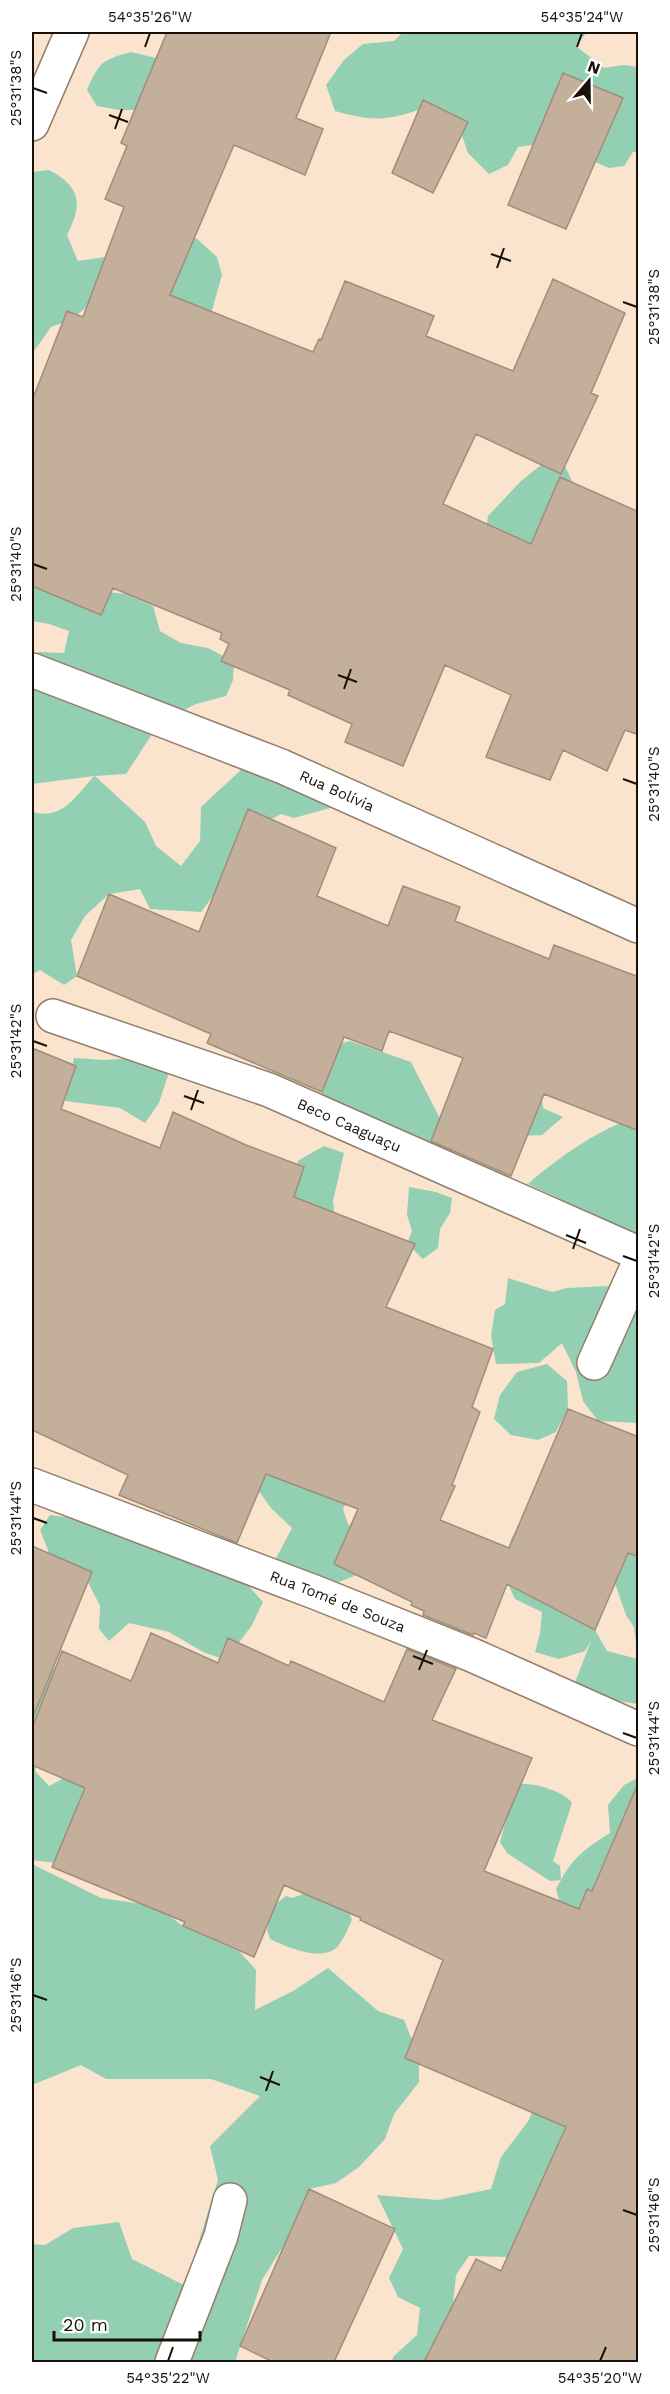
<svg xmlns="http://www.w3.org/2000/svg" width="670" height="2394" font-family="'Work Sans',sans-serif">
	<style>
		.green { fill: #93cfb2 }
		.building { fill: #c4af9a; stroke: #a18d7a; stroke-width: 1.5 }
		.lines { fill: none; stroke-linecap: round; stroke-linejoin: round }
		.street-casing { stroke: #927e6b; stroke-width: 36 }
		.street { stroke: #fff; stroke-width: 33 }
		.ticks { fill: none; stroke: #181109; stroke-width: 2 }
		.labels { text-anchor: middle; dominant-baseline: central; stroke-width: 4.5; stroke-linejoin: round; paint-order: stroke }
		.street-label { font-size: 15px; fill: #181109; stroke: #fff }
		.neatline { fill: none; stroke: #181109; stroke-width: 2 }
		.ticks-label { font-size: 15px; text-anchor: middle; fill: #181109 }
	</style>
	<rect width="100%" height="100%" fill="#fae4ce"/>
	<path class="green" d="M403,32H587L576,46L604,68L624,65L638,67V152H633L624,166L609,168L595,162L591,151L533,145L518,147L508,165L489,174L468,153L461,133L432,105C392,120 377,123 335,111L326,85L344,60L363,44L394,41Z
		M131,52L156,58L160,73L135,110H120L97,106L87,90C99,62 102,60 131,52Z
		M49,170C81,187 83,204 67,235L78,261L105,257L116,271L91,304L70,320L51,327L32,354V172Z
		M196,238L217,257L222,275L211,314L166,295L179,250Z
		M541,465L565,466L573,483L546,509L529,549L486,531L488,516L521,481Z
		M32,579L59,581L89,590L126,594L153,606L160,631L181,643L208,648L234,662L233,680L226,696L196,704L160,722L126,774L95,776L145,822L156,846L181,866L200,841L201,807L242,769L281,767L330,808L294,818L281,814L244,834L216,892L201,912L150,909L140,889L109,894L85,916L71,940L77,976L64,985L40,970L32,975V812C63,820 75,797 94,776L32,784V657L39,652L64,653L69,631L49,624L32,621Z
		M350,1041L411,1062L452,1142L425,1153L320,1106L322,1092L296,1070L327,1047Z
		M74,1058L104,1060L135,1058L170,1069L159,1103L145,1123L120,1108L65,1101Z
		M539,1068L543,1108L563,1117L542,1135L523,1136Z
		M638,1115V1423L598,1421L583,1401L576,1372L562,1343L539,1363L496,1364L491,1336L495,1310L505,1304L508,1278L552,1292L567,1288L609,1286L621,1266C604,1246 591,1221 570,1205C558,1196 541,1191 528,1184C564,1153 594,1133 638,1115Z
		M324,1146L344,1153L333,1201L336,1228L279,1193L299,1160Z
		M409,1187L436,1192L452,1198L450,1213L440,1229L438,1248L423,1259L407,1244L412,1231L407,1215Z
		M547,1364L567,1381L568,1409L556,1432L538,1440L511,1435L494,1419L500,1395L517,1372Z
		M274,1450L353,1489L343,1509L348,1524L369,1541L359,1574L334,1584L272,1566L292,1528L271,1508L250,1479Z
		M50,1515L87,1520L231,1566L263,1602L252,1625L226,1660L203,1652L169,1632L129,1623L109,1641L99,1629L100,1606L85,1576L67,1567L49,1553L40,1530Z
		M525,1523L599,1606L601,1617L595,1630L607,1651L638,1659L634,1627L626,1615L612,1575L623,1556L638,1547V1704L618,1701L600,1715L569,1698L591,1641L585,1651L559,1659L535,1652L540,1633L542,1612L515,1599L508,1584L505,1556L512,1537Z
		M32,1650L53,1668L67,1687L42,1739L35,1771L49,1786L64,1778L94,1772L55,1863L32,1860Z
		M638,1778V1811L632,1821L614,1838L594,1885L606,1906L589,1916L561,1907L556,1889L561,1880L550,1881L507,1853L500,1842L506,1820L503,1793C507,1791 512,1787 516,1785C530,1781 564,1791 572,1803L553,1861L560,1866L561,1880C573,1857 589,1846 610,1833L608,1805L624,1785Z
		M32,1864L101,1898L156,1906L183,1926L240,1952L256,1970L255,2010L293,1991L328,1968L378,2011L404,2020L419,2057V2082L394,2114L385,2139L359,2167L336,2183L309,2189L285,2243L262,2280L235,2362H32V2244L45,2245L73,2228L119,2222L132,2259L190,2288L195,2254L218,2180L210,2146L260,2096L211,2079H106L81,2065L32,2085Z
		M312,1891L345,1902L352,1920C348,1928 344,1939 338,1946C324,1963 286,1947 270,1939L267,1930L273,1906L286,1896L292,1898Z
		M545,2078L576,2116L508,2257L469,2256L456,2275L453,2305L425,2362H391L394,2356L417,2335L420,2308L398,2297L389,2278L403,2249L377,2195L438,2200L491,2189L501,2157L529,2120Z"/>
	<path class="building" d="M167,32H331L296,118L323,129L305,175L234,145L170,295L313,352L319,339L321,340L345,281L434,316L426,336L513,371L553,279L625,313L591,393L598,396L561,474L476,434L443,504L531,544L560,477L639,512V735L625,730L607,771L563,750L550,780L486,757L511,695L445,665L403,766L345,742L352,724L288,695L290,690L221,661L229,644L220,639L222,633L113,588L101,615L32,586V401L67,311L83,317L124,207L105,199L127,146L121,143Z
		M563,73L623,98L566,229L508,205Z
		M423,100L468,122L433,193L392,173Z
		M248,809L336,848L317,896L388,926L403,886L460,907L455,921L549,959L554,945L639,977V1131L544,1094L511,1176L431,1141L463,1058L389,1031L382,1051L344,1037L322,1092L207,1043L211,1034L77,976L109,894L199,932Z
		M32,1048L76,1066L61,1109L160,1148L173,1112L246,1145L304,1167L294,1197L415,1244L386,1307L493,1349L472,1407L480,1412L452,1485L455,1486L440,1520L509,1548L568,1409L639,1437V1557L628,1553L595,1630L507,1584L486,1638L474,1633L473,1635L423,1615L424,1611L411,1605L412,1602L334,1564L358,1509L266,1474L237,1543L119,1495L128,1475L32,1430Z
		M32,1546L92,1572L33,1717L32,1716Z
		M151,1633L218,1663L228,1638L289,1666L291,1661L384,1702L407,1649L456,1669L432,1720L532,1758L484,1871L579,1909L587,1889L592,1891L639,1781V2362H424L476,2259L501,2271L566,2127L405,2058L443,1960L360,1920L361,1918L284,1885L254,1957L183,1926L185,1922L52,1867L85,1788L32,1765V1728L62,1651L131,1681Z
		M309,2189L395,2229L334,2362H273L240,2346Z"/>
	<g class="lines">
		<defs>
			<g id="street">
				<path d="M32,124L72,32"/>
				<path id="s1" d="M32,670L281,766L638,926"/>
				<path id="s2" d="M53,1016L269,1090L638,1253"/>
				<path d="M594,1363L638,1265"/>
				<path id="s3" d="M32,1485L317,1593L472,1655L638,1729"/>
				<path d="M172,2362L221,2236L230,2200"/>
			</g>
		</defs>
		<use href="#street" class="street-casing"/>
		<use href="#street" class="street"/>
	</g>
	<path class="ticks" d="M145,47L150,33M577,47L582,33M33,88L47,93M109,115L128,122M115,129L122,109M491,254L511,261M497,268L504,248M623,302L637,307M33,564L47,569M338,675L357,682M344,689L351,669M623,779L637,784M33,1041L47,1046M184,1096L204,1103M191,1110L198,1090M566,1235L586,1243M573,1249L580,1229M623,1256L637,1261M33,1518L47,1523M413,1656L433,1664M419,1670L427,1650M623,1733L637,1738M33,1995L47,2000M260,2077L280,2085M266,2091L273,2071M623,2210L637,2215M168,2361L173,2347M600,2361L606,2347"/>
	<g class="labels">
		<g class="street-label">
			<text stroke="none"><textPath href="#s1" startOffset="328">Rua Bolívia</textPath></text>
			<text stroke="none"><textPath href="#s2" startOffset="316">Beco Caaguaçu</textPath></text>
			<text stroke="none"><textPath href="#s3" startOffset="327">Rua Tomé de Souza</textPath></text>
		</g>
	</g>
	<rect width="670" height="2394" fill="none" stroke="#ffffff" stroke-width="66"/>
	<g transform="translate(589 81) rotate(20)" stroke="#ffffff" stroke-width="4.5" paint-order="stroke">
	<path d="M0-4.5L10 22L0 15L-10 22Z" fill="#181109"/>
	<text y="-9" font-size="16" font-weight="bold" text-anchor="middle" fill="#181109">N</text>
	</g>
	<path d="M54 2331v9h146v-9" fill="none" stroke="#181109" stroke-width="3"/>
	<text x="63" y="2331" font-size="18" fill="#181109" stroke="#ffffff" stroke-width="4.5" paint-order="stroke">20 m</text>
	<rect x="33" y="33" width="604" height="2328" class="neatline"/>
	<g class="ticks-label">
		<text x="150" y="22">54°35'26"W</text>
		<text x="582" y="22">54°35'24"W</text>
		<text transform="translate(16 88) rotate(-90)" y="5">25°31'38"S</text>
		<text transform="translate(654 307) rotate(-90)" y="5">25°31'38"S</text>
		<text transform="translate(16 564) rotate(-90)" y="5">25°31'40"S</text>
		<text transform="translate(654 784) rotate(-90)" y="5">25°31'40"S</text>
		<text transform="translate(16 1041) rotate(-90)" y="5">25°31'42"S</text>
		<text transform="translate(654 1261) rotate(-90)" y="5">25°31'42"S</text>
		<text transform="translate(16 1518) rotate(-90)" y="5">25°31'44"S</text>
		<text transform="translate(654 1738) rotate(-90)" y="5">25°31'44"S</text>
		<text transform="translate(16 1995) rotate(-90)" y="5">25°31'46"S</text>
		<text transform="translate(654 2215) rotate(-90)" y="5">25°31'46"S</text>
		<text x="168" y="2383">54°35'22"W</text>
		<text x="600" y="2383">54°35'20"W</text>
	</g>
</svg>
